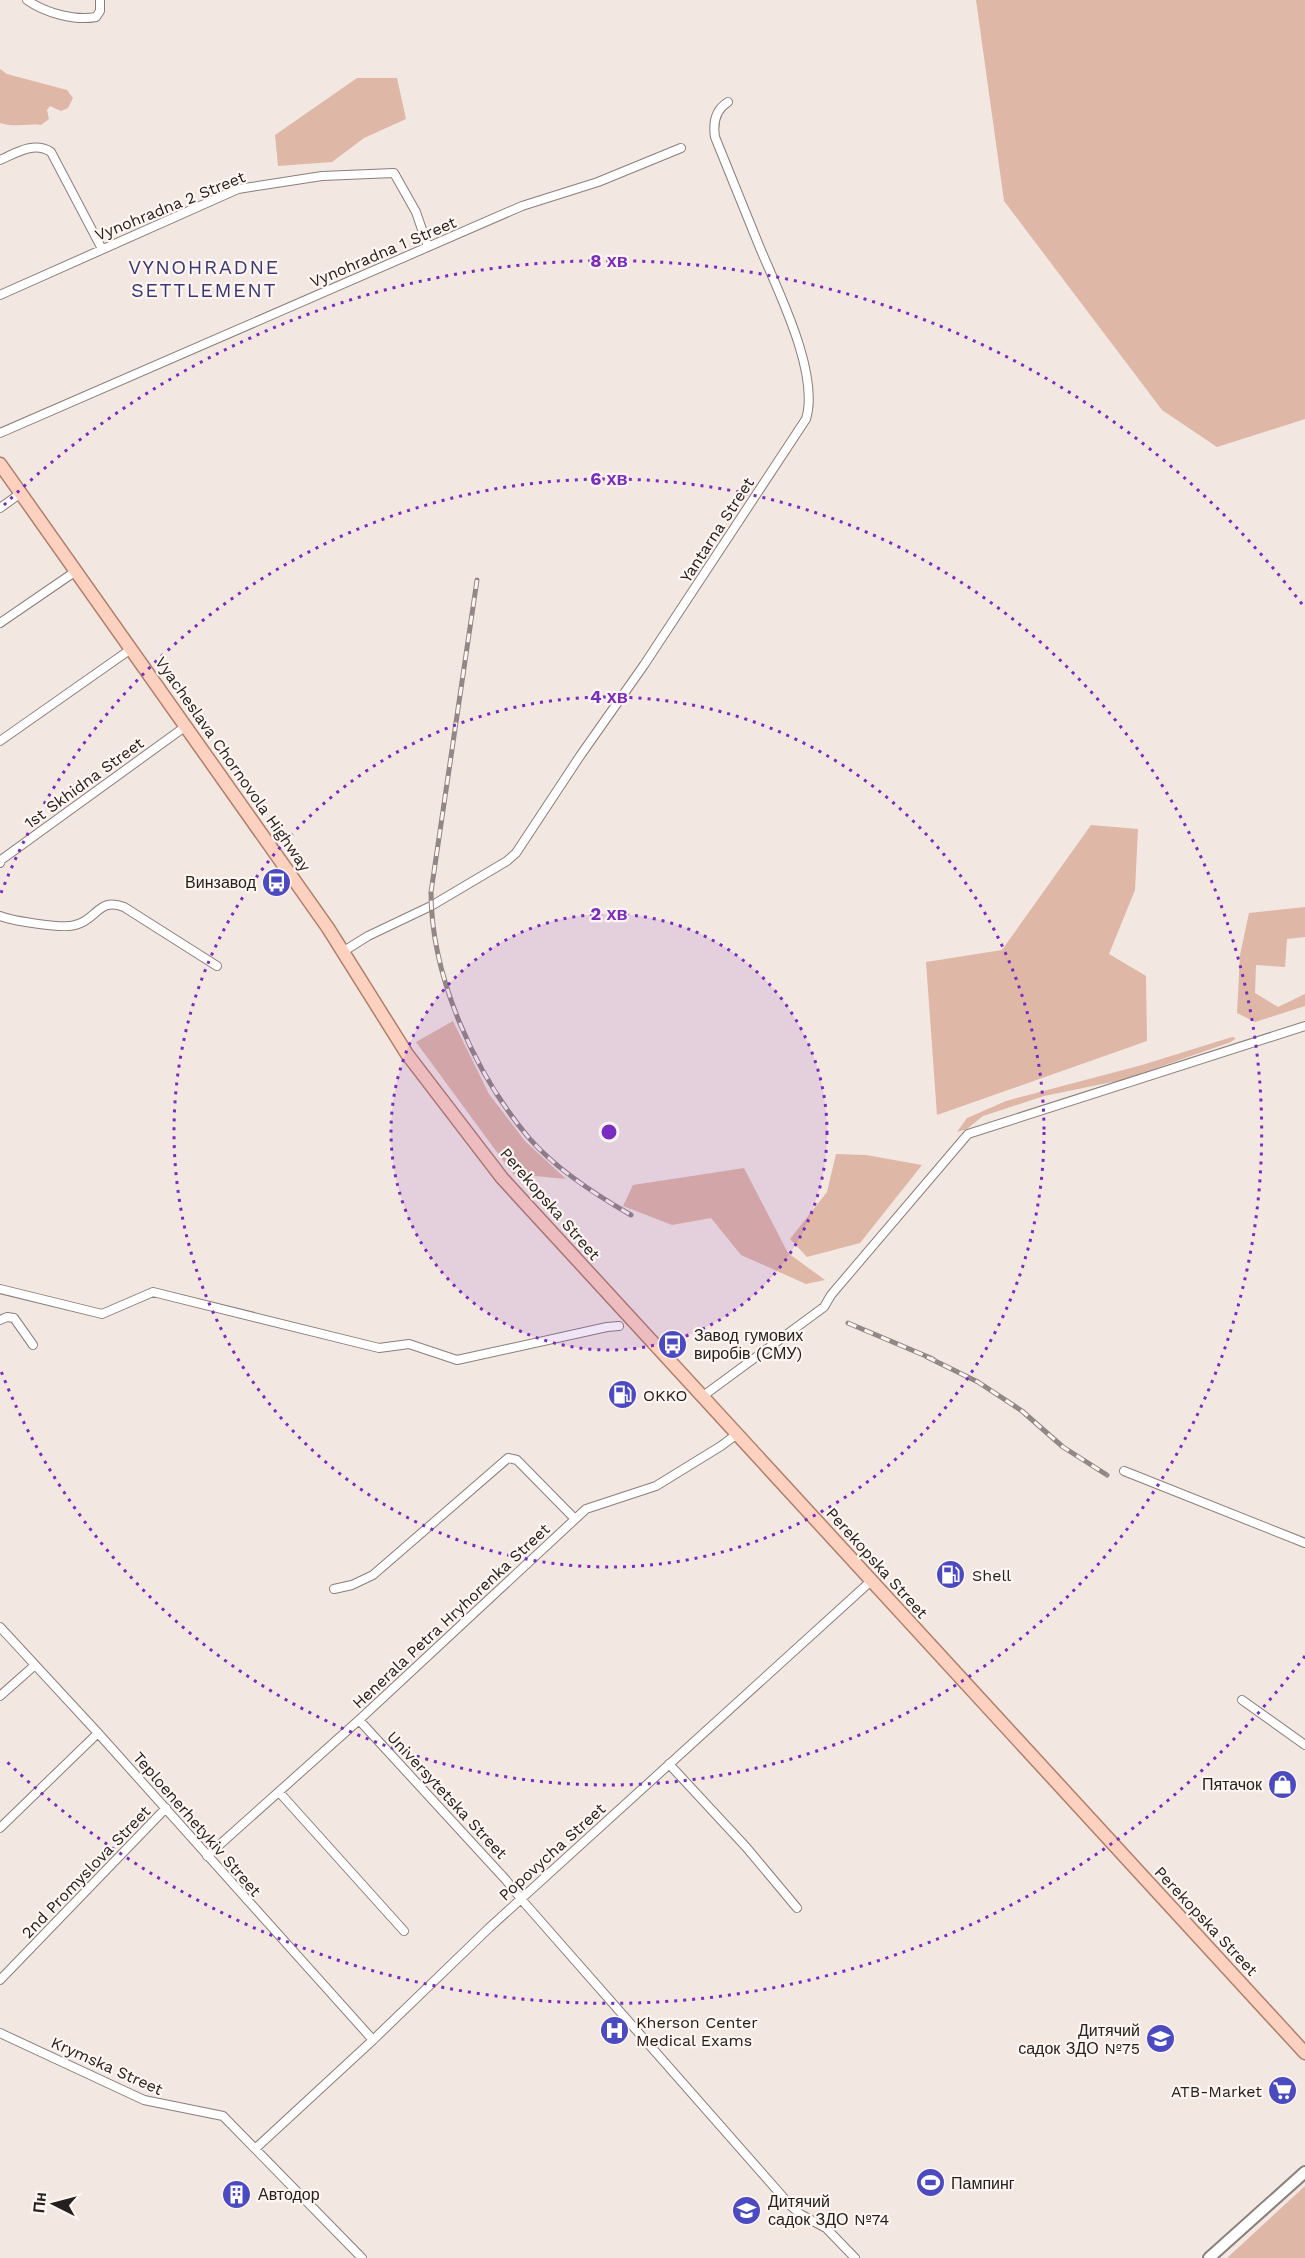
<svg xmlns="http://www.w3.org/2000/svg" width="1305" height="2258" font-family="'Work Sans',sans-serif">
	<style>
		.green { fill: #deb7a7 }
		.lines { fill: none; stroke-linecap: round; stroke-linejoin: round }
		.minor-casing { stroke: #8a7e7a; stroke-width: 10 }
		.secondary-casing { stroke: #8a7e7a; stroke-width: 14 }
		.primary-casing { stroke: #b07f6b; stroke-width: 15 }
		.minor { stroke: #fff; stroke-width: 8 }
		.secondary { stroke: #fff; stroke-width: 10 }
		.primary { stroke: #fdd1bf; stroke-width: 12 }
		.rail-casing { stroke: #918885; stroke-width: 5 }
		.rail { stroke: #fff5f1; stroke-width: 3; stroke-dasharray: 9; stroke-linecap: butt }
		.ring { fill: none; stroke: #7b2cbf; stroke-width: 3; stroke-dasharray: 3 6 }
		.labels { text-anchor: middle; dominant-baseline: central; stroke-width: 4.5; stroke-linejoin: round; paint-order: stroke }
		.street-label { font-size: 16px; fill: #24201e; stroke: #fff5f1 }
		.poi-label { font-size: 16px; fill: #24201e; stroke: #fff5f1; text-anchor: start }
		.quarter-label { font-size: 20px; letter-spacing: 1.5px; fill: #363975; stroke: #fff5f1 }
		.centre { fill: #7b2cbf; stroke: #fff5f1; stroke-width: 3 }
		.ring-label { font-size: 18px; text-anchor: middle; font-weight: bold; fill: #7b2cbf; stroke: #fff5f1; stroke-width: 4.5; stroke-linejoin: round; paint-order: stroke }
	</style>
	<rect width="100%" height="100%" fill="#f3e7e2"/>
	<path class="green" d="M976,0H1305V419L1217,447L1162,410L1004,201Z
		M0,69L7,74L67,90L73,98L68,108L61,111L50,106L47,110L49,119L41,125C26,123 15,128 0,123Z
		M357,78H397L406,119L364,138L332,162L278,166L275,135Z
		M1091,825L1138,829L1135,890L1109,954L1146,976L1147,1041L937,1115L926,962L1002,950Z
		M1305,907V937L1287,939L1285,967L1256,965L1255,993L1278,1007L1305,994V1006L1255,1022L1237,1013L1240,955L1249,913Z
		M453,1021L489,1094L525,1141L566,1179L513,1174L416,1042Z
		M1232,1037L1236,1038L1231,1042L1122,1080L1044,1096L983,1116L967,1129L957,1132L967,1118L1006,1101L1142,1065Z
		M836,1154L866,1155L922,1165L860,1243L807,1257L790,1239L827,1192Z
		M744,1168L788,1253L825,1280L806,1284L741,1255L711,1218L672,1225L623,1206L633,1185Z
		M1305,2186V2258H1227Z"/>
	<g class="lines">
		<defs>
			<path id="minor" d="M27,0C45,13 75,21 96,17L100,11V0
				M0,160C16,153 34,141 51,152L102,249
				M0,295L238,189L322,176L394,173L416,212L428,247
				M0,433L522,206L598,182L681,148
				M0,508L21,493
				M0,623L76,571
				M0,741L131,649
				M0,863L1,860L186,726
				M0,916C13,921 63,929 75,925C97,920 98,897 124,907L217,966
				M344,951L368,936L431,906L507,861L516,853L580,756L644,665L806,419C820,374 778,291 760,248C745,211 730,174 715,137C713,124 715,110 728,102
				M0,1289L102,1314L153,1292L379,1348L409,1344L457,1360L607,1327L619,1326
				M0,1320L7,1317L14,1318L33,1345
				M703,1396L824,1307L831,1295L968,1134L1305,1026
				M1124,1471L1305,1543
				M334,1589L352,1585L373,1575L508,1458L517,1460L575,1519
				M0,1627L98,1733L373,2040
				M0,1696L35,1665
				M1242,1700L1305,1745
				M359,1720L506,1880L521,1899L790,2205L800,2214L826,2228L855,2258
				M669,1764L746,1847L797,1908
				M279,1792L404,1931
				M0,1828L98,1733
				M207,1856L359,1720L586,1509L656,1486L721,1446L737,1434
				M0,1980L166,1808
				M0,2033L144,2100L223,2116L362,2258
				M256,2148L373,2040L489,1928L871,1581"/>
			<path id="secondary" d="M1209,2258L1305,2172"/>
			<path id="primary" d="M0,464L328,928L407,1054L502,1178L1305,2053"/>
		</defs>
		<use href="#minor" class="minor-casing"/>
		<use href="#secondary" class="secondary-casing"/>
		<use href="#primary" class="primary-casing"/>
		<use href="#minor" class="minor"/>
		<use href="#secondary" class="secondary"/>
		<use href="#primary" class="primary"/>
		<defs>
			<path id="rail" d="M477,580L431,892C431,977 475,1074 529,1138C556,1169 596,1195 631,1215
				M848,1323L933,1359
				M927,1357L978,1382L1022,1411L1063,1447L1107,1475"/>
		</defs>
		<use href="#rail" class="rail-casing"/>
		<use href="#rail" class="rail"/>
	</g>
	<circle cx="609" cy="1132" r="218" fill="#7b2cbf" fill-opacity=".12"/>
	<g class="ring">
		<circle cx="609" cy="1132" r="218"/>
		<circle cx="609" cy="1132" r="435"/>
		<path d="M1 893A653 653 0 1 1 1 1371"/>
		<path d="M1305 1656A871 871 0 0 1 4 1759M4 505A871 871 0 0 1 1305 608"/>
	</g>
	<defs>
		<symbol id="bus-disc" viewBox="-11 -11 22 22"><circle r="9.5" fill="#4c4ac0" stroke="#fff5f1"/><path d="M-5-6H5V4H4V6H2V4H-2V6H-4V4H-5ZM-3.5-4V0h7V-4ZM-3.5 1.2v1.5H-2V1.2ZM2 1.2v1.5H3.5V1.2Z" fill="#fff"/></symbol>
		<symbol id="fuel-disc" viewBox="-11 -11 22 22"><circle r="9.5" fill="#4c4ac0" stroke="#fff5f1"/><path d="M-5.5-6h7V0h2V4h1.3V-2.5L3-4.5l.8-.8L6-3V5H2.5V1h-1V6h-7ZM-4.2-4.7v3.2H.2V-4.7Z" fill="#fff"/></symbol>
		<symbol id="shop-disc" viewBox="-11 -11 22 22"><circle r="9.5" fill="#4c4ac0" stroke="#fff5f1"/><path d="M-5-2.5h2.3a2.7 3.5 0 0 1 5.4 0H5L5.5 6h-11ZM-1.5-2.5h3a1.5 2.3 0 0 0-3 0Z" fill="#fff"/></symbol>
		<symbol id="hospital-disc" viewBox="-11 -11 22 22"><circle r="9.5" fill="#4c4ac0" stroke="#fff5f1"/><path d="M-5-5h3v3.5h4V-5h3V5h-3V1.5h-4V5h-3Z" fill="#fff"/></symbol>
		<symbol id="school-disc" viewBox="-11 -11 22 22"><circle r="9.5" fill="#4c4ac0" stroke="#fff5f1"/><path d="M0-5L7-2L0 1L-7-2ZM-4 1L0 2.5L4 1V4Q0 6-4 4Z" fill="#fff"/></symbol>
		<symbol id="supermarket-disc" viewBox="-11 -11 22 22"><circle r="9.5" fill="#4c4ac0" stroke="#fff5f1"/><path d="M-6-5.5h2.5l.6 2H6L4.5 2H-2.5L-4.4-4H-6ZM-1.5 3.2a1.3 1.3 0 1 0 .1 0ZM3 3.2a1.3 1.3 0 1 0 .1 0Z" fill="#fff"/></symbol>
		<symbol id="stadium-disc" viewBox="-11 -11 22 22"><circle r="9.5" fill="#4c4ac0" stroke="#fff5f1"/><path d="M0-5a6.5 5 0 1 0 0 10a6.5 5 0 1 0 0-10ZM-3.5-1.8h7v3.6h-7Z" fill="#fff"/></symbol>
		<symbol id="building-disc" viewBox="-11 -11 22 22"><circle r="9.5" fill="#4c4ac0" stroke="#fff5f1"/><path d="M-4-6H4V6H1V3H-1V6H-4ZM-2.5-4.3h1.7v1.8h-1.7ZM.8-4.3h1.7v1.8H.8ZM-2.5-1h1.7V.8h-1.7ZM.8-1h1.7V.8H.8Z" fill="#fff"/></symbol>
	</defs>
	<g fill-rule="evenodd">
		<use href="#bus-disc" x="260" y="866" width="33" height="33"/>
		<use href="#bus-disc" x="656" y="1328" width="33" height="33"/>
		<use href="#fuel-disc" x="606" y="1378" width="33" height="33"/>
		<use href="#fuel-disc" x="934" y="1558" width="33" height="33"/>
		<use href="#shop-disc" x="1266" y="1768" width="33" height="33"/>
		<use href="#hospital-disc" x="598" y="2014" width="33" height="33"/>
		<use href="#school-disc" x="1144" y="2022" width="33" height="33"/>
		<use href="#supermarket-disc" x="1266" y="2074" width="33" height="33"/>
		<use href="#stadium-disc" x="914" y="2166" width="33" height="33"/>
		<use href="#building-disc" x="220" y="2178" width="33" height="33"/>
		<use href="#school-disc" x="730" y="2194" width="33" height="33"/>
	</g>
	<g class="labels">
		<g class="street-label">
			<text transform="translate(170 206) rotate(-22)">Vynohradna 2 Street</text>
			<text transform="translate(383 252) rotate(-23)">Vynohradna 1 Street</text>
			<text transform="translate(717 530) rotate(-57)">Yantarna Street</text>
			<text transform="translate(233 764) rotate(55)">Vyacheslava Chornovola Highway</text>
			<text transform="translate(84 783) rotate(-36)">1st Skhidna Street</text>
			<text transform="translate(550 1204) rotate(49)">Perekopska Street</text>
			<text transform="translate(877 1563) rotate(48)">Perekopska Street</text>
			<text transform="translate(451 1616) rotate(-43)">Henerala Petra Hryhorenka Street</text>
			<text transform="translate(447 1795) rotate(47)">Universytetska Street</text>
			<text transform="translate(197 1824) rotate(49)">Teploenerhetykiv Street</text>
			<text transform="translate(552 1852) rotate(-42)">Popovycha Street</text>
			<text transform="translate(86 1872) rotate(-46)">2nd Promyslova Street</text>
			<text transform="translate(1206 1921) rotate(47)">Perekopska Street</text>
			<text transform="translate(107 2066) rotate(24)">Krymska Street</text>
		</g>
		<g class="poi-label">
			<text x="256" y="882" text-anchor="end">Винзавод</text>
			<text x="694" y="1335">Завод гумових<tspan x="694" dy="18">виробів (СМУ)</tspan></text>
			<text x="643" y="1395">OKKO</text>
			<text x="972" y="1575">Shell</text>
			<text x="1262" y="1784" text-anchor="end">Пятачок</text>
			<text x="636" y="2022">Kherson Center<tspan x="636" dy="18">Medical Exams</tspan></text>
			<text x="1140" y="2030" text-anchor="end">Дитячий<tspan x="1140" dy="18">садок ЗДО №75</tspan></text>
			<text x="1262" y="2091" text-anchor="end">ATB-Market</text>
			<text x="951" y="2183">Пампинг</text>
			<text x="258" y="2194">Автодор</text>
			<text x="768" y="2201">Дитячий<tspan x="768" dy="18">садок ЗДО №74</tspan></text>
		</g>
		<g class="quarter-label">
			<text x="204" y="267">VYNOHRADNE<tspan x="204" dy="23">SETTLEMENT</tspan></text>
		</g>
	</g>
	<circle cx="609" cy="1132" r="9" class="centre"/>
	<g class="ring-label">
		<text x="609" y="267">8 хв</text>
		<text x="609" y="485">6 хв</text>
		<text x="609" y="703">4 хв</text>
		<text x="609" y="920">2 хв</text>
	</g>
	<g transform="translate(54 2204) rotate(276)" stroke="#fff5f1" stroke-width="4.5" paint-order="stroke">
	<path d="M0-4.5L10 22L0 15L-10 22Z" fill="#24201e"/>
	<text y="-9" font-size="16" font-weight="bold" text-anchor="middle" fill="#24201e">Пн</text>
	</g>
</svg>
